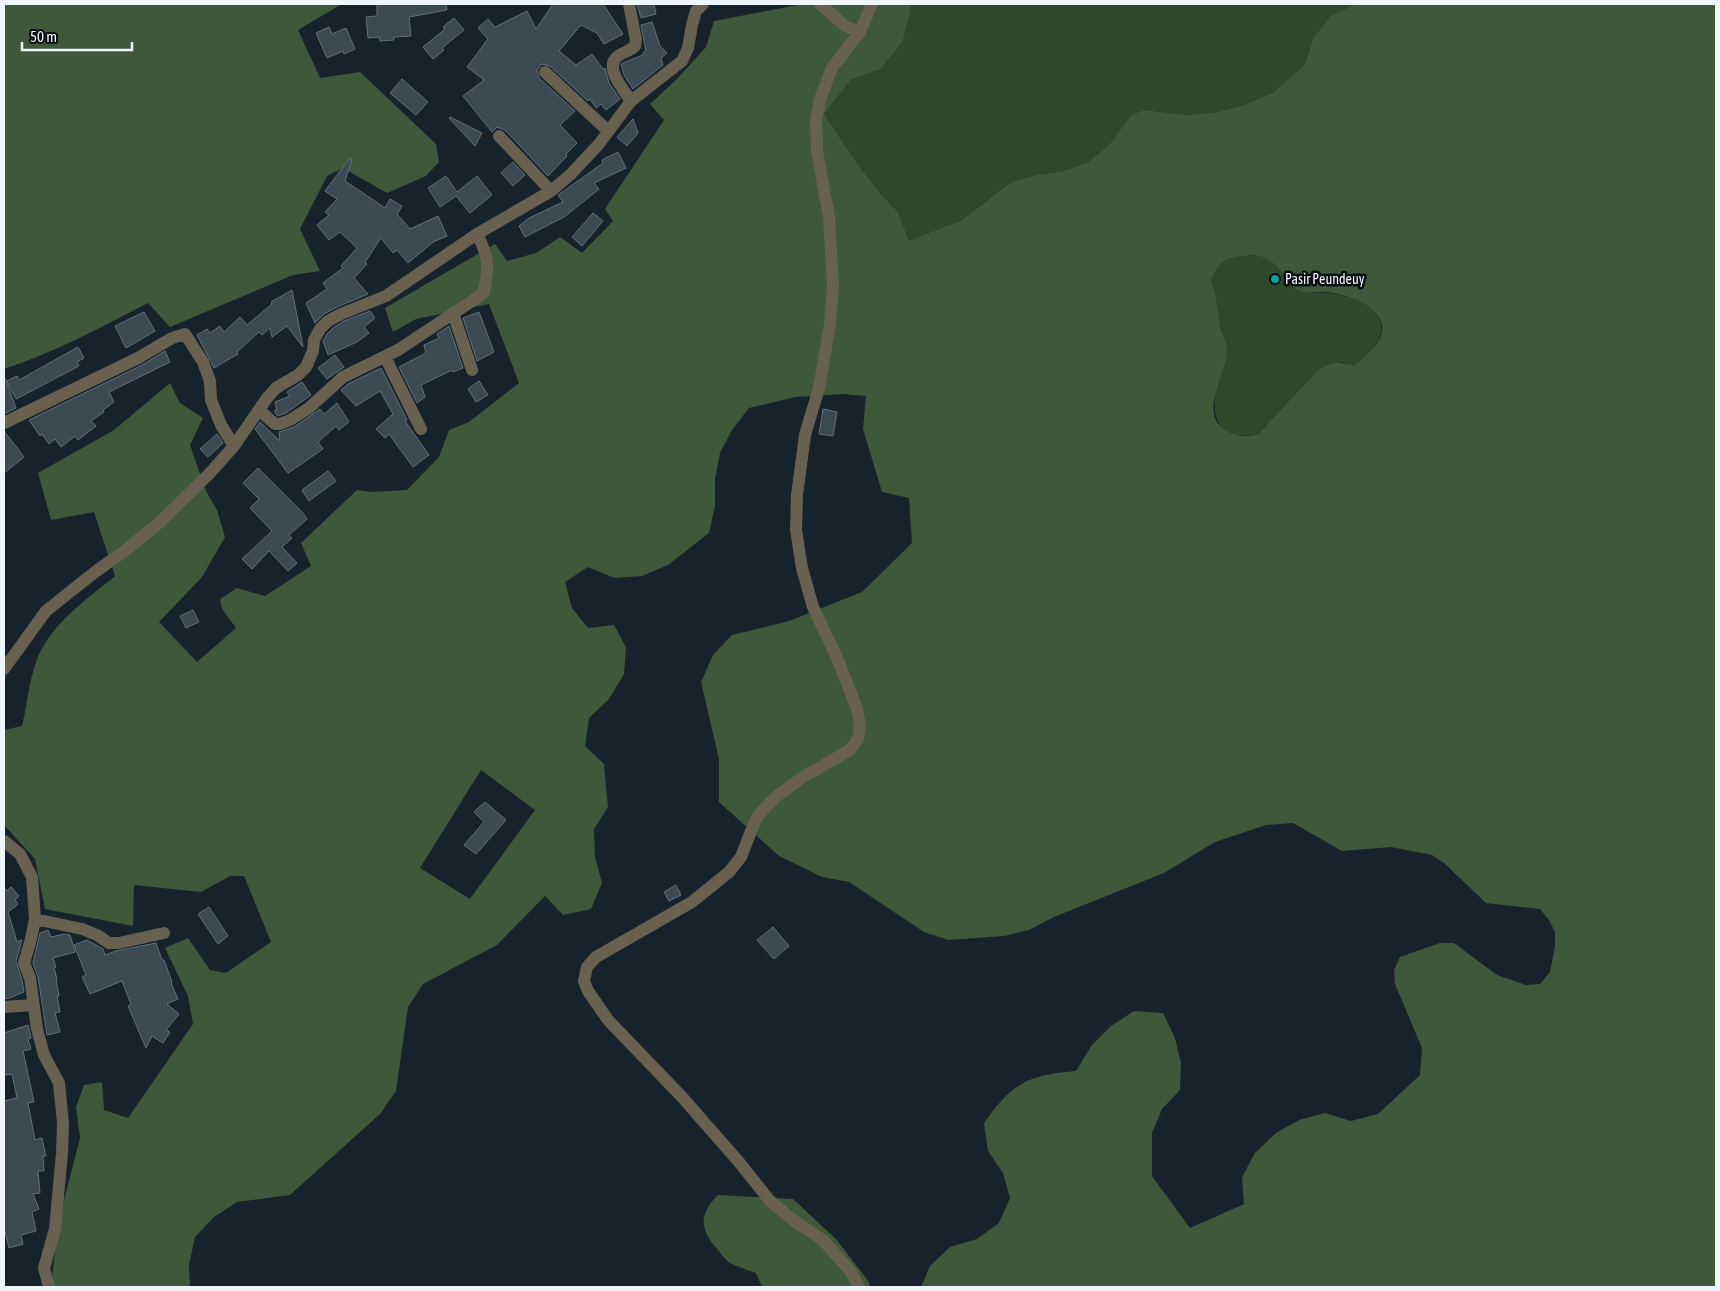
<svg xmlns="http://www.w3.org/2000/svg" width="1720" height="1291" font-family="'Asap Condensed',sans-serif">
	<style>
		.green { fill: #2e482a }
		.forest { fill: #3d5939; fill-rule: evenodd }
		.building { fill: #3b4953; stroke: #61707b }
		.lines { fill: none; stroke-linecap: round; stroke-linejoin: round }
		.street { stroke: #696150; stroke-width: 12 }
		.culture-dot { fill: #0f9aa8; stroke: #070c10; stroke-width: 2 }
		.labels { text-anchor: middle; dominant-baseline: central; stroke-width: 5; stroke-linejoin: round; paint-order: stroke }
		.poi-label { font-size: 14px; fill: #eef6fc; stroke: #070c10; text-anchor: start }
	</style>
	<rect width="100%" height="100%" fill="#17232c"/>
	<path class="green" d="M910,4H1356L1331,17L1313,38L1305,64L1274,92L1244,105L1217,112L1187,115L1144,110L1131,115L1109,145L1088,162L1063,171L1036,175L1011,182L962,220L909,242L898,212L879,192L854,159L824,114L851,80L881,69L903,41L910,13Z
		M1255,255C1274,259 1279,267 1290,282C1292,285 1294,288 1298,290C1310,294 1323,291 1335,294C1361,299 1395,314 1376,344C1371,353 1361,359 1354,366L1341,362L1316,372L1258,434C1188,447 1224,370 1222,333C1222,328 1220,323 1219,318C1217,305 1216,293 1211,280C1221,257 1231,257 1255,255Z"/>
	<path class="forest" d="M4,4H342L298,30L320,78L360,72L436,144L439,162L426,176L387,193L343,168L327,176L300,229L320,271L293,275L170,327L148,303C101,327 54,353 4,369Z
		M803,4H910V13L903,41L881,69L851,80L824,114L854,159L879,192L898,212L909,241L962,220L1011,182L1036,175L1063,171L1088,162L1109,145L1131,115L1144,110L1187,115L1217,112L1244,105L1274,92L1305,64L1313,38L1331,16L1356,4H1716V1287H921L930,1266L950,1247L977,1239L999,1223L1010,1198L1003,1173L988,1151L984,1123C1012,1083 1028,1075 1076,1071L1091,1046L1111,1026L1134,1011L1163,1013L1175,1038L1181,1063L1180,1090L1162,1109L1152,1133V1176L1190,1228L1244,1204L1242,1177L1255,1153L1276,1133L1299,1120L1325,1113L1351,1121L1378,1114L1420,1075L1422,1048L1395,984L1394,970L1400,957L1440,943H1454L1497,975L1526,985L1540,984L1550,972L1555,946V932L1549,920L1540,909L1486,903L1444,863L1432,855L1391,847L1342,851L1293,823L1266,825L1215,842L1164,873L1054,917L1029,930L1004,936L948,940L924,932L849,882L822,877L779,856L719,802V759L701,682L713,655L732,635L789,621L862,592L912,543L909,498L882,492L863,429L866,396L842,394L796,397L749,408L732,430L720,453L715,479V506L709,533L668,565L642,576L614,578L588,567L565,582L572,608L588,628L614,625L626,647L624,674L609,699L589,718L585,746L604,764L608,807L594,829L595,857L602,883L591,909L563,915L545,896L497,945L423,984L408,1007L396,1091L380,1114L290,1195L237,1202L214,1217L195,1237L189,1265L190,1287H55L52,1279L58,1224L80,1138L76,1107L84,1085L102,1082L104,1110L128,1118L193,1024L188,996L165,948L188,938L210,970L226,973L271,942L244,876H230L201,892L134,885L133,926L45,909L35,859L4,825V730L22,726C27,705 29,682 36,662C50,624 85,601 115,576L94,512L51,520L38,473L114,430L170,383L180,403L203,418L190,445L206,491L217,510L225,537L202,577L159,622L197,662L236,628L222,609L220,599L237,588L265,596L311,566L301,543L357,490L371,492L407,490L439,457L449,430L469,422L519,383L489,304L416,319L393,332L385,308L495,244L507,261L536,253L560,237L582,253L613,221L605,209L664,120L650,104L677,79L706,47L714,21ZM1255,255C1273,259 1277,266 1288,280C1290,282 1293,287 1295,289C1304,295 1316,291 1326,292C1352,295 1402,313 1374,347C1368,354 1360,360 1354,366C1337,361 1331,361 1316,372L1258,434C1246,437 1236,437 1225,430C1197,412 1229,371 1227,347C1226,341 1222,335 1221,329C1218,312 1217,296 1211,280C1221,257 1231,257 1255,255ZM481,770L535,810L470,899L420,868Z
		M718,1195L793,1199L836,1239L869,1282L870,1287H762L756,1273C747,1270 738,1267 730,1263C725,1260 721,1253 717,1249C699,1228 699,1214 718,1195Z"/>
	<path class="building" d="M377,4H446L447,10L409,17L411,36L394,37V40L380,41L379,37L368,38L366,17L377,16Z
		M553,4H603L623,34L604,44L597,33L581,25L559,51L576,65L592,54L603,69L605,68L609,83L620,99L606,110L601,104L596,108L590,99L588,101L550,66L542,64L537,70L539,78L575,111L560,125L577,143L566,154L567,156L548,176L505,130L497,127L492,132L463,96L484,80L467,67L488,39L478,28L488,19L495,27L527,11L536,29Z
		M637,4H654L656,14L641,18Z
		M454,18L464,30L442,48L444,50L433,59L423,47L445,29L443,27Z
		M652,22L660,46L667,53L661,58L663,65L633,89L624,75L621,64L625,62L643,55V53L646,51L641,25Z
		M329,27L332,34L346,28L355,49L344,54L343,51L327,58L316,33Z
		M402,79L428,102L416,115L390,93Z
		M450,117L482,133L475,146L449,118Z
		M633,119L638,133L627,146L617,137Z
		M618,152L626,168L594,183L599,189L564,217L525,237L519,226L529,218L563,202L558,195L603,163L602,160Z
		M350,158L352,159L345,181L385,208L390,199L402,206L397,214L410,229L438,216L447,236L433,242L408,263L397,250L393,253L381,238L365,262L367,264L354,278L368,294L337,307L324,314L315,323L306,303L327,289L323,283L343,268L341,266L357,248L340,232L329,240L317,225L329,215L325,212L337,199L325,191Z
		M513,162L525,175L513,186L501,173Z
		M446,176L457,192L477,176L492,195L470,213L456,196L440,207L428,188Z
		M593,213L603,221L582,246L572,237Z
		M292,290L303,347L287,326L272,337L270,328L262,335L259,332L237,352L238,354L214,368L197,335L207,329L210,333L220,326L224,332L240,317L247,325L272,304L271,302Z
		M370,311L375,318L364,327L369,333L357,342L328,355L323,341L327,334L333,328L344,321Z
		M144,312L155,331L126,348L115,326Z
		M479,312L494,352L477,361L463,318Z
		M449,326L463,368L453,372L452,370L421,385L425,397L417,403L399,367L426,353L424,345L439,338L437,334Z
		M78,347L84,358L77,362L79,366L16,399L7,381L17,376L19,380Z
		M165,351L170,362L109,392L114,402L103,410L104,412L91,421L96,426L78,440L75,436L61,447L55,439L49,444L42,434L40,436L29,420L142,365Z
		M335,355L344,367L327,379L318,368Z
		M381,368L407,420L405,421L429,455L413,467L389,434L385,438L376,429L393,414L380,391L356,406L341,390L348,384Z
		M4,378H5L16,408L4,414Z
		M479,381L488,395L476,402L468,389Z
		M302,382L311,395L286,413L278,416L275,413V410H277L275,402L290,396L287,392Z
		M337,403L349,422L339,430L336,426L318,442L323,449L288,473L255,429L260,422L280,441L279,432L294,427L320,409L324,414Z
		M823,409L837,412L833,436L819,434Z
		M4,431L24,457L4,473Z
		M217,434L223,443L208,457L200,449Z
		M258,468L302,512L307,519L289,535L292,538L282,547L297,563L288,571L269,551L252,569L242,559L272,531L250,508L259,499L243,483Z
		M328,471L336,481L309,501L302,490Z
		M193,610L199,622L186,628L180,616Z
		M485,802L506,820L476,854L464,845L484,822L474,812Z
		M676,885L681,895L669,901L664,892Z
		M4,887L7,891L11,887L19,896L15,900L18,904L8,912L17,942L22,940L16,961L22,980L24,992L9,998L4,999Z
		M209,907L228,936L218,944L198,914Z
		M773,927L789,946L774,959L757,940Z
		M48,930L51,937L64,934L70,935L75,952L53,958L56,967L54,968L57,979H56L59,996H57L60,1012L55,1013L60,1032L47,1035L38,977L33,963L40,933Z
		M87,940L103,949L105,955L116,951L156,943L162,960H164L172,982L171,983L178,999L167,1004L179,1014L166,1030L170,1032L163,1043L152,1036L146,1048L128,1006L131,1004L122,981L90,994L82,977L86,975L74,945Z
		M28,1025L31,1038L28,1039L31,1049L23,1051L34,1102L28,1103L35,1140L42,1138L46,1156H43L44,1171H38L40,1193L33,1194L39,1209L32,1212L36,1231L21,1235L23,1244L9,1248L4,1228V1101L17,1098L12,1074L4,1075V1033Z"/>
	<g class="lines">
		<path class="street" d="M629,4L636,40L635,46C630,51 624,52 618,56C603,67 624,90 631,101
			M820,4L845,26L860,32
			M545,72L608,131
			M499,136L551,191
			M453,313L472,370
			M385,357L421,429
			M259,410L275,424H280L290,420L309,408L343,377L398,350L478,297L484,292C489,267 489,257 477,234
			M4,423L138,358L172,338L185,334L203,362L210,381L211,400L221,425L234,446
			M4,669L46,611L95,572L126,550L160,522L209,474L234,446L267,398L276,388L298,375L306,367L313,351L314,340L320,329L328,321L341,314L386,296L477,234L551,191L570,175L599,144L631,101L682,61L688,48L692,25L696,11L703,4
			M4,841L20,854L32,877L35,919L31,939L24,963L30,978L37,1029L44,1055L59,1083L63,1123L62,1153L55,1229L44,1268L49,1287
			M35,919L82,929L97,935L109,943H119L164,933
			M4,1007L33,1005
			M859,1287L851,1272L823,1240L797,1223L770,1201L739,1162L682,1097L608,1020L588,991L584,981L587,967L596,957L692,902L729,872L741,857L755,821L763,810L777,796L803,777L850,750L858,739L860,725L857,709L838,660L813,607L802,568L796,530L797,495L805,435L819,388L830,324L833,286L829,217L817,151L816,123L820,99L832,68L860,32L872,4"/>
	</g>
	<circle class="culture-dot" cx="1275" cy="279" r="5"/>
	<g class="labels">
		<g class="poi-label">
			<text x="1285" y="279">Pasir Peundeuy</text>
		</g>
	</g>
	<rect width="1720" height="1291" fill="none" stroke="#eef6fc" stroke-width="10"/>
	<path d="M22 42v8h110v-8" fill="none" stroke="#eef6fc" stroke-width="2.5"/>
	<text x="30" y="42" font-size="15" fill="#eef6fc" stroke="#070c10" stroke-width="4" paint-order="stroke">50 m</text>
</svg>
